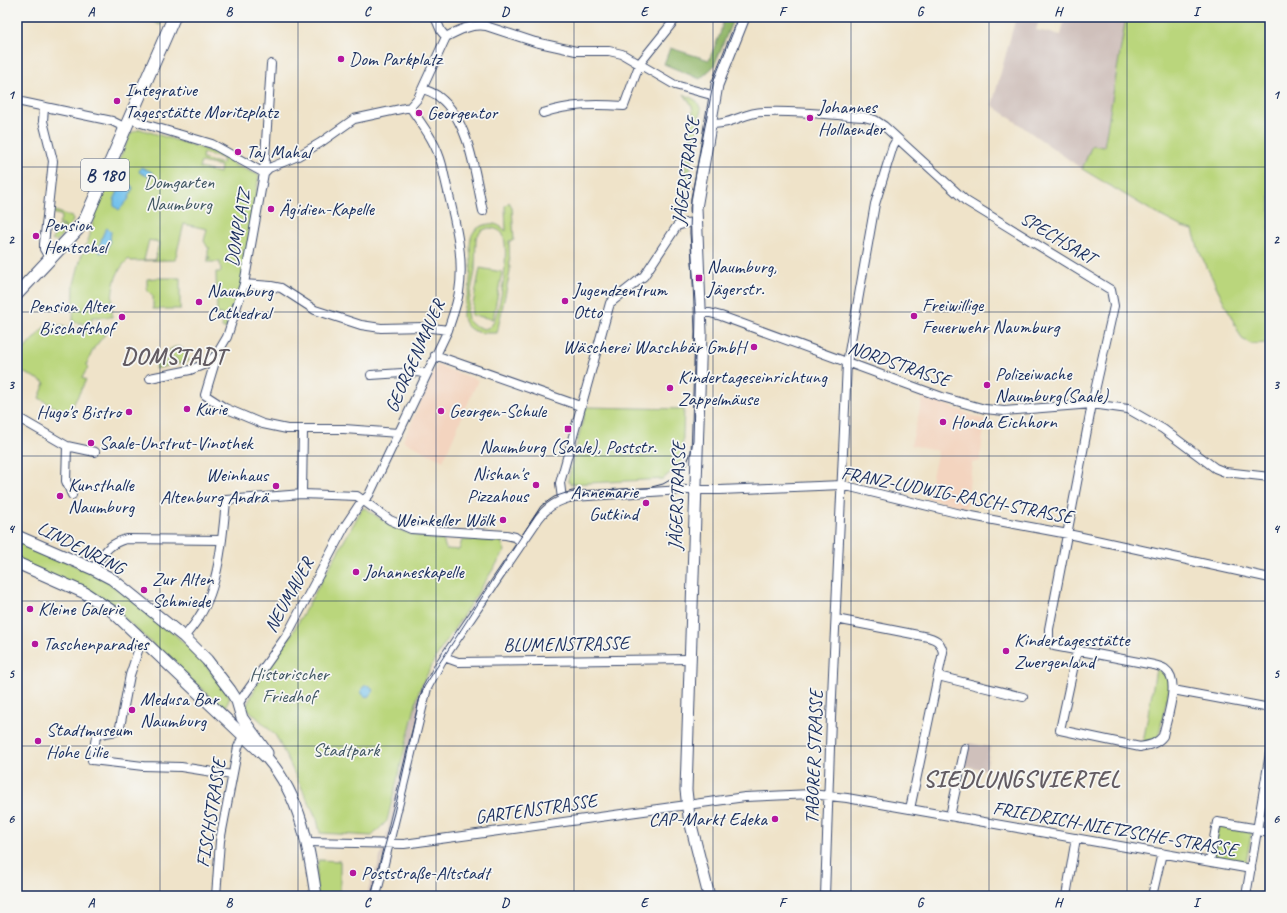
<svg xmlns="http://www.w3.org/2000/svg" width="1287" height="913" font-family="Caveat,sans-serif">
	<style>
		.built { fill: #f3d4bf }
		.industrial { fill: #cfc0bb }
		.green { fill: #bad67b; stroke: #6a826c; fill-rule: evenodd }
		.forest { fill: #93b76b; stroke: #577364 }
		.water { fill: #72c1ed; stroke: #4678a6 }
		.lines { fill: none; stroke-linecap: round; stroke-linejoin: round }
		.street-casing { stroke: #3b4a6e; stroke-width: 10 }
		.secondary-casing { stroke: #3b4a6e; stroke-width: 13 }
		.primary-casing { stroke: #3b4a6e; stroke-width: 14 }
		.street { stroke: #fff; stroke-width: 8 }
		.secondary { stroke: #fff; stroke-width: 11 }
		.primary { stroke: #fff; stroke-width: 12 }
		.tram { stroke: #1b2f5e; stroke-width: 1 }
		.grid { fill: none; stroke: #1b2f5e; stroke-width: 1; stroke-opacity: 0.55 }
		.poi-dot { fill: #b5179e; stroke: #f6f6f2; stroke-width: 1.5 }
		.labels { text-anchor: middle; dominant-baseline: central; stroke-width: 3.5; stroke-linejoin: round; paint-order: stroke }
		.shield { fill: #f6f6f2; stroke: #5d6b8a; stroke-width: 1 }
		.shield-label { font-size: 18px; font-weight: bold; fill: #1b2f5e }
		.poi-label { font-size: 19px; fill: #1b2f5e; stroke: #f6f6f2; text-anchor: start }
		.street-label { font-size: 19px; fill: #1b2f5e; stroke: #f6f6f2 }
		.park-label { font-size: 19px; fill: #435965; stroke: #f6f6f2 }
		.district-label { font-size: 23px; font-weight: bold; letter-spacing: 1px; fill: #635c63; stroke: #f6f6f2 }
		.neatline { fill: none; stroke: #1b2f5e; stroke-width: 1.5 }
		.grid-label { font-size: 13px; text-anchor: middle; font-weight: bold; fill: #1b2f5e }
	</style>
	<rect width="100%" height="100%" fill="#f6f6f2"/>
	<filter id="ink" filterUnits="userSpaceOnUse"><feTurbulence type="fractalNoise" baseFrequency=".025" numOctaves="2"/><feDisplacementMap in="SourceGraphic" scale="8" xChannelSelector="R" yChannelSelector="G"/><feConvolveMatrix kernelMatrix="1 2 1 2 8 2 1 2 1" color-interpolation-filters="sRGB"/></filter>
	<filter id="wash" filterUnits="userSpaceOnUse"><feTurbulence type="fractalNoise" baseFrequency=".012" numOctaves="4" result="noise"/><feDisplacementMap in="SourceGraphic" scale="16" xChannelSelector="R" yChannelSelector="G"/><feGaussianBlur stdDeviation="0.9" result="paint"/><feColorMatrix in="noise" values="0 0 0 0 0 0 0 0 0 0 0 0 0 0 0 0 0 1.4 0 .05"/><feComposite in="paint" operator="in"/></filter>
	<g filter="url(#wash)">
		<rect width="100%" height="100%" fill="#efe3c9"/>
		<path class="built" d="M437,365L478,380L443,461L403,441Z
			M923,396L985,420L980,461L972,463L966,508L927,498L938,451L911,445Z"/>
		<path class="industrial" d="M1016,17H1040L1036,30L1061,35L1065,17H1126L1104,147L1092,146L1082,169L992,105Z
			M423,684L427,685L373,896H367L373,872L377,869L388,829L417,700Z
			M969,743L990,747L986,770L965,766Z"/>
		<path class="green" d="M146,17H165L160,25Z
			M1126,17H1270V343L1251,344L1242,339L1199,251L1193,230L1182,227L1159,215L1082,169L1092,145L1104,147Z
			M684,94L697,101L701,110L683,207L684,179L693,113L692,106Z
			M140,129L223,155L231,161L234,165L259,175L242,284L226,328H222V314H217L216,272H221L220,262H208V258H211L208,257V250L210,248H208L204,241L207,229L184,224L175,260L131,261L129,259C111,274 112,296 112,317H92L91,325L73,322L74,284L81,257L89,238L96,211L131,133ZM203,153L223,158L222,164L202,159ZM201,162L221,166L220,173L199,168ZM124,184L131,185V192L128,200ZM149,240L159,243L155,260H144Z
			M509,202L512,207L514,240L509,241L510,272L497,333C488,333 475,334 468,327C457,317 467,300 469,289C470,281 471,272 471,264C471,249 465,230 485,225C494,222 499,225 506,231L505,206ZM488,228C493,228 498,229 502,233C511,245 501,316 490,327C489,327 485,329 484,329L473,325L468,320L467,312L475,271L476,238L481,231Z
			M50,209L72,217L73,221L67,229L64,226L59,224L62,216L50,212Z
			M58,226L64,227L66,230L57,241L52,240Z
			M480,268L502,272L493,319L471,315Z
			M155,278H180V308L181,309H153V296L147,290V279Z
			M47,324L106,333L94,348L86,365L88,367L82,378L86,380L68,415L39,398L45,383C36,377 27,375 17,369V357Z
			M175,347H180L184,350L189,361L178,364L176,358L172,357L167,361L168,366L155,369C156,360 167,350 175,347Z
			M586,407L684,409L682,461L678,466L663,479L570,484L568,480Z
			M366,508C393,530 409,536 443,540L446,549L459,550L462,540L501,541L505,551L436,657L419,691L387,821L372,836L320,833L317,819L276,736L246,707L264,670L290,637L362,509Z
			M17,539L106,580L170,630L202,660L230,697L225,710L109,604L17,560Z
			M1156,669C1166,673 1170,679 1169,689L1159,734L1156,740L1143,743Z
			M1219,824L1252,830L1246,863L1213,856Z
			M318,860L340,861V896H314Z"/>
		<path class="forest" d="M724,17H734L714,66L700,79L664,64L670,48L709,60L720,34Z"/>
		<path class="water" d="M141,167L152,172L153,176H147L139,172Z
			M121,185H131L133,188L128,200L119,210L114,206V200Z
			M107,228L111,231L110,242L106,251L100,253L99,250C100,244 103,231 107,228Z
			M361.5 691a5.5 5.5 0 1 1 11 0a5.5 5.5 0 1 1-11 0Z"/>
	</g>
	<g filter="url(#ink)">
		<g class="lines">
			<defs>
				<path id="street" d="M435,17L441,31L446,37
					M423,89C428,91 435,93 439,97C470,121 475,175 483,211
					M17,101L112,121L126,128
					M44,108L43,121L53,161L44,244V249L50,259
					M543,113C570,104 595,104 624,106L640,63L677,17
					M130,118L141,123L212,144L264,173
					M710,123C728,127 744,112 763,112C796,110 831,115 864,117L875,120L884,126L966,201L1111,290L1114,306L1092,404L1049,629V639L1054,646L1154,665C1157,666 1163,667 1166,670C1181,681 1166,720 1163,736C1157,744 1149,745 1140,747L1060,730L1077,651
					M264,173L269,168L298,156L320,143L354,119L410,107L418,98L446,37C459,30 471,24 486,26L535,42L576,51H609L622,54L675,85L715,96
					M244,284L271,286L281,288L315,310L361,325L381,328L424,327L448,330
					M701,313H710L721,316L942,397L985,409L1004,411L1092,404L1128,409L1163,429L1215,468L1225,472L1270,477
					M217,355L205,395L225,408L263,424L287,429H344L398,433
					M435,355L580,406
					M371,375L418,372L426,374
					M150,378L190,370L208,363L217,354L227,337L244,284L264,173L271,64
					M17,417L67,446L95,452
					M67,446L66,481L72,495
					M302,494L303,430
					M562,499L560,483L610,303L644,276L677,226L686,223L695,222
					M93,569C105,553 106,545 126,539L222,540
					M836,619L928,637C938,640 940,642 943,652L910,809
					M184,637C189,631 195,624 199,617C219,587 223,535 226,500L302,494L357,496L390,520L411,529L506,535L515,537L523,543
					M142,639L130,675L120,727L117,731L100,734L96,737L92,760L143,766L181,767L232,775
					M444,657L458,662L690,659
					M938,676L1023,697
					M1173,690L1270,708
					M238,704L287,635L345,526L359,505L369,495L448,330C452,317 457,305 459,292C466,250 450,205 442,165C436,142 423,126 410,107
					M950,816L965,748
					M307,842L404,844L745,797L811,794L847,798L1251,869
					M1210,861L1217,822L1253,828L1258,831L1270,833
					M216,896L220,841L238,747L243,736
					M376,896L427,688L441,662L539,518C548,506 558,500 573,497L682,490H720L842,485L961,514L1068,534L1270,578
					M825,896L831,718L847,363L875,204L893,146L897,139
					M1066,896L1076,838
					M1152,896L1162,853
					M1246,896L1270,753"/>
				<path id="secondary" d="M17,536L93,569L112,579L184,637L207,660L230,690L237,701L242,718L267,753
					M17,563L85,593L112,611L267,758C301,797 309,847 316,896
					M709,896L689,817L686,790L701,332L696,208L717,85L744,17"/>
				<path id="primary" d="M17,294L77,230L86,218L174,17"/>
			</defs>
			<use href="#street" class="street-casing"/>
			<use href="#secondary" class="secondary-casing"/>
			<use href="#primary" class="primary-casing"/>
			<use href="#street" class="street"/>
			<use href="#secondary" class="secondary"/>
			<use href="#primary" class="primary"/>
			<path class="tram" d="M371,896L394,813L419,701L424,687L541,506L554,497L572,491L648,488L663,484L677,476L686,465L691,452L693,440L696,315L690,233L691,198L714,80L739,17"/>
		</g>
	</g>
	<path class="grid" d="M160,17V896M298,17V896M436,17V896M574,17V896M713,17V896M851,17V896M989,17V896M1127,17V896M17,167H1270M17,312H1270M17,456H1270M17,601H1270M17,746H1270"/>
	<g class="poi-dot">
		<circle cx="341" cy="59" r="4"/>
		<circle cx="117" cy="101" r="4"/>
		<circle cx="419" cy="113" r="4"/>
		<circle cx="810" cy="118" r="4"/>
		<circle cx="238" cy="152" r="4"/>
		<circle cx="271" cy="209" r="4"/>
		<circle cx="36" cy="236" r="4"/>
		<rect x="695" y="274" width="8" height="8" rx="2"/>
		<circle cx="565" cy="301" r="4"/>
		<circle cx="199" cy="302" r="4"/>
		<circle cx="914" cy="316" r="4"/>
		<circle cx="122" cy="317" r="4"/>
		<circle cx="754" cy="347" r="4"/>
		<circle cx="987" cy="385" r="4"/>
		<circle cx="670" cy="388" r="4"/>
		<circle cx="187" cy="409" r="4"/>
		<circle cx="441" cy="411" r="4"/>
		<circle cx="129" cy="412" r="4"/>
		<circle cx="943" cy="422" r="4"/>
		<rect x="564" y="425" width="8" height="8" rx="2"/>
		<circle cx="91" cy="443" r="4"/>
		<circle cx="536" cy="485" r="4"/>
		<circle cx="276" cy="486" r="4"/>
		<circle cx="60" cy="496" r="4"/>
		<circle cx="646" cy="503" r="4"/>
		<circle cx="503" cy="520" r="4"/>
		<circle cx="356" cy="572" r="4"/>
		<circle cx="144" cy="590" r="4"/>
		<circle cx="30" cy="609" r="4"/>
		<circle cx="35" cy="644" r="4"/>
		<circle cx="1006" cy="651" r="4"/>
		<circle cx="132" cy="710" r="4"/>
		<circle cx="38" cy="741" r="4"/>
		<circle cx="775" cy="819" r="4"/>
		<circle cx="353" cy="873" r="4"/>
	</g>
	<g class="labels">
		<rect class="shield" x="81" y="159" width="48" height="32" rx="3"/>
		<g class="shield-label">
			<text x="105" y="175">B 180</text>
		</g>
		<g class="poi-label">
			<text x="349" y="59">Dom Parkplatz</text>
			<text x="125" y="90">Integrative<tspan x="125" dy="22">Tagesstätte Moritzplatz</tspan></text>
			<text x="818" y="107">Johannes<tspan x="818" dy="22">Hollaender</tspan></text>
			<text x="427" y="113">Georgentor</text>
			<text x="246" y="152">Taj Mahal</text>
			<text x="279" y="209">Ägidien-Kapelle</text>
			<text x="44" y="225">Pension<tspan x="44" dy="22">Hentschel</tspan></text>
			<text x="707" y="267">Naumburg,<tspan x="707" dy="22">Jägerstr.</tspan></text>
			<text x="573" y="290">Jugendzentrum<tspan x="573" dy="22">Otto</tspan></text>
			<text x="207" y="291">Naumburg<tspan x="207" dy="22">Cathedral</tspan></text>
			<text x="922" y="305">Freiwillige<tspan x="922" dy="22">Feuerwehr Naumburg</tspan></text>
			<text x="114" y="306" text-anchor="end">Pension Alter<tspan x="114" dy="22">Bischofshof</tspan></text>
			<text x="746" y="347" text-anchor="end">Wäscherei Waschbär GmbH</text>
			<text x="995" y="374">Polizeiwache<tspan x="995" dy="22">Naumburg(Saale)</tspan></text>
			<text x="678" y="377">Kindertageseinrichtung<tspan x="678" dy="22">Zappelmäuse</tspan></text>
			<text x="195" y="409">Kurie</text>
			<text x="449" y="411">Georgen-Schule</text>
			<text x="121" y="412" text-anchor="end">Hugo's Bistro</text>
			<text x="951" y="422">Honda Eichhorn</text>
			<text x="99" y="443">Saale-Unstrut-Vinothek</text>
			<text x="568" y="447" text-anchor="middle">Naumburg (Saale), Poststr.</text>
			<text x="528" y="474" text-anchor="end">Nishan's<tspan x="528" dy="22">Pizzahous</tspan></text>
			<text x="268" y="475" text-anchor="end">Weinhaus<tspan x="268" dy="22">Altenburg Andrä</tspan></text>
			<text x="68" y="485">Kunsthalle<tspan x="68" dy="22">Naumburg</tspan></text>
			<text x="638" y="492" text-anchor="end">Annemarie<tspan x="638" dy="22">Gutkind</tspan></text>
			<text x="495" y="520" text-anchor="end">Weinkeller Wölk</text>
			<text x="364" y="572">Johanneskapelle</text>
			<text x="152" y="579">Zur Alten<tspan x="152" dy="22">Schmiede</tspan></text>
			<text x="38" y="609">Kleine Galerie</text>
			<text x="1014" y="640">Kindertagesstätte<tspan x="1014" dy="22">Zwergenland</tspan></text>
			<text x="43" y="644">Taschenparadies</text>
			<text x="140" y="699">Medusa Bar<tspan x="140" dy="22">Naumburg</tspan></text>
			<text x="46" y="730">Stadtmuseum<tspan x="46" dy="22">Hohe Lilie</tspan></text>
			<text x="767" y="819" text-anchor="end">CAP-Markt Edeka</text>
			<text x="361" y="873">Poststraße-Altstadt</text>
		</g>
		<g class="street-label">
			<text transform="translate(686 171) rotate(-82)">JÄGERSTRASSE</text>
			<text transform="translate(238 228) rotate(-80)">DOMPLATZ</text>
			<text transform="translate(1058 238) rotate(31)">SPECHSART</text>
			<text transform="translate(415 356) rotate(-66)">GEORGENMAUER</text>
			<text transform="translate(899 364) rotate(19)">NORDSTRASSE</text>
			<text transform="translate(957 495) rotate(11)">FRANZ-LUDWIG-RASCH-STRASSE</text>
			<text transform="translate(677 496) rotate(-88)">JÄGERSTRASSE</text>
			<text transform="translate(81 548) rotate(27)">LINDENRING</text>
			<text transform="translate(289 595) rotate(-61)">NEUMAUER</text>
			<text transform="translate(566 644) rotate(-1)">BLUMENSTRASSE</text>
			<text transform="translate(814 757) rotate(-88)">TABORER STRASSE</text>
			<text transform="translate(536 809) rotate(-8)">GARTENSTRASSE</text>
			<text transform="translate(211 813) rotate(-81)">FISCHSTRASSE</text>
			<text transform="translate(1115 829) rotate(10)">FRIEDRICH-NIETZSCHE-STRASSE</text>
		</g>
		<g class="park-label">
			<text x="179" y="182">Domgarten<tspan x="179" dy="22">Naumburg</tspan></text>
			<text x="289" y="674">Historischer<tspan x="289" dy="22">Friedhof</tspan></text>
			<text x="346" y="750">Stadtpark</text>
		</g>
		<g class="district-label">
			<text x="174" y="356">DOMSTADT</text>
			<text x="1022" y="779">SIEDLUNGSVIERTEL</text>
		</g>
	</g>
	<rect width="1287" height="913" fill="none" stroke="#f6f6f2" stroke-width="44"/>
	<rect x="22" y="22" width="1243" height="869" class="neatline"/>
	<g class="grid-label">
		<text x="91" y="16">A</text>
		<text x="229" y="16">B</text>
		<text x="367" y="16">C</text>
		<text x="505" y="16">D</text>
		<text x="644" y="16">E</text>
		<text x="782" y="16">F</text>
		<text x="920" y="16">G</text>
		<text x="1058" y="16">H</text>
		<text x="1196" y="16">I</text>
		<text x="11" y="99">1</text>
		<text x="1276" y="99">1</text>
		<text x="11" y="244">2</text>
		<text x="1276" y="244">2</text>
		<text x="11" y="389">3</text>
		<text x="1276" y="389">3</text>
		<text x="11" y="533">4</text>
		<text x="1276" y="533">4</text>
		<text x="11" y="678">5</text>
		<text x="1276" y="678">5</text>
		<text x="11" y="823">6</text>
		<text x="1276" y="823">6</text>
		<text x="91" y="907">A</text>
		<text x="229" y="907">B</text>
		<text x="367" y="907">C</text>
		<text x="505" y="907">D</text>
		<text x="644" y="907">E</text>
		<text x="782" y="907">F</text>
		<text x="920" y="907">G</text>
		<text x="1058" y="907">H</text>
		<text x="1196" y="907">I</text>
	</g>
</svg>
